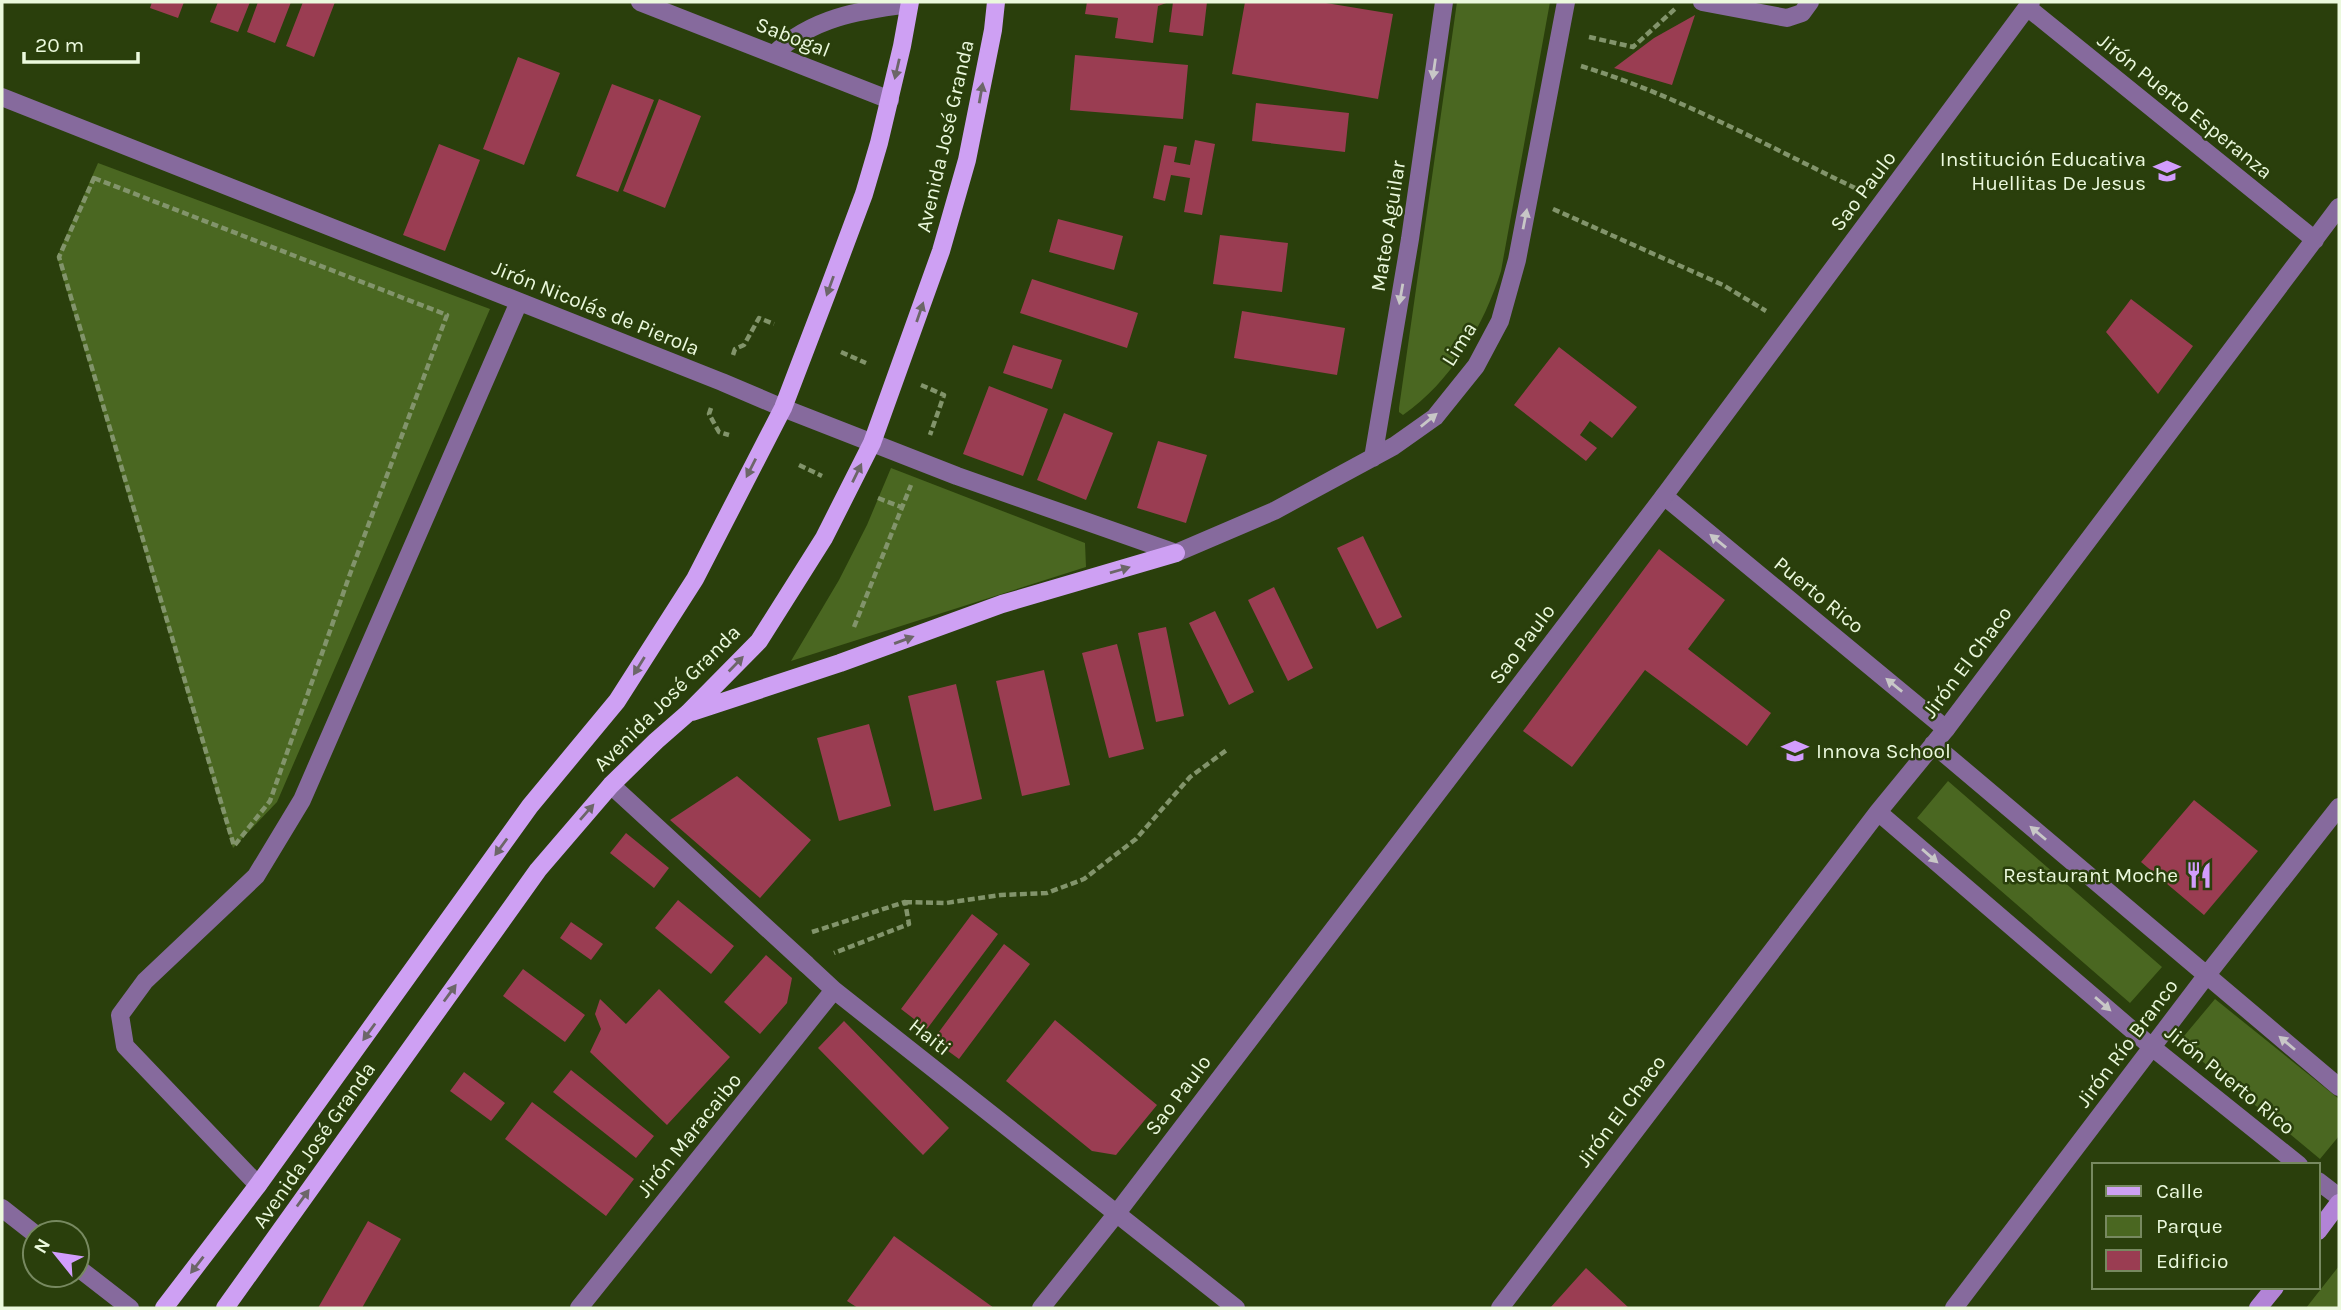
<svg xmlns="http://www.w3.org/2000/svg" width="2341" height="1310" font-family="Karla,sans-serif">
	<style>
		.green { fill: #4a6721 }
		.building { fill: #9a3d52 }
		.lines { fill: none; stroke-linecap: round; stroke-linejoin: round }
		.path { stroke: #82946b; stroke-width: 4.5; stroke-dasharray: 7 3.5; stroke-linecap: butt }
		.service { stroke: #866a9d; stroke-width: 18 }
		.pedestrian { stroke: #866a9d; stroke-width: 18 }
		.minor { stroke: #866a9d; stroke-width: 18 }
		.tertiary { stroke: #866a9d; stroke-width: 18 }
		.secondary { stroke: #b284d6; stroke-width: 18 }
		.primary { stroke: #cea0f3; stroke-width: 18 }
		.oneway { fill: #6c6668 }
		.oneway2 { fill: #c8c7c7 }
		.labels { text-anchor: middle; dominant-baseline: central; stroke-width: 5; stroke-linejoin: round; paint-order: stroke }
		.street-label { font-size: 21px; fill: #ebf9dd; stroke: #2a3f0c }
		.poi-label { font-size: 21px; fill: #ebf9dd; stroke: #2a3f0c; text-anchor: end }
	</style>
	<rect width="100%" height="100%" fill="#2a3f0c"/>
	<path class="green" d="M1457,2H1550L1501,271C1484,325 1451,382 1403,415L1399,412V408Z
		M98,163L490,309L277,802L233,848L57,257Z
		M891,468L1085,543L1086,567L791,661L839,580L867,525Z
		M1948,781L2162,967L2130,1003L1917,818Z
		M2215,999L2339,1099V1136L2320,1159L2179,1042Z
		M2339,1266V1308H2306Z"/>
	<path class="building" d="M152,2H184L178,18L150,8Z
		M218,2H250L238,32L210,22Z
		M258,2H291L275,43L247,32Z
		M303,2H335L314,57L286,46Z
		M1087,2H1169L1158,6L1153,43L1115,38L1118,18L1085,14Z
		M1173,2H1207L1203,36L1169,32Z
		M1245,2H1320L1393,14L1378,99L1232,74Z
		M1695,15L1672,85L1614,68L1654,38Z
		M1075,55L1188,65L1183,119L1070,110Z
		M518,57L560,73L524,165L483,149Z
		M612,84L654,100L618,192L576,176Z
		M659,99L701,116L665,208L623,191Z
		M1256,103L1349,113L1345,152L1252,141Z
		M1195,140L1215,144L1202,215L1184,212L1190,178L1171,175L1165,201L1153,198L1164,145L1177,147L1174,162L1190,165Z
		M439,144L480,160L445,251L403,235Z
		M1058,219L1123,236L1114,270L1049,252Z
		M1220,235L1288,243L1282,292L1213,284Z
		M1032,279L1138,313L1127,348L1020,313Z
		M2131,299L2193,346L2158,394L2106,332Z
		M1242,311L1345,328L1337,375L1234,358Z
		M1013,345L1062,360L1052,389L1003,373Z
		M1559,347L1637,407L1612,438L1590,421L1580,435L1597,448L1586,461L1514,405Z
		M989,386L1048,409L1023,476L963,454Z
		M1064,413L1113,433L1086,500L1037,480Z
		M1158,441L1207,455L1186,523L1137,508Z
		M1363,536L1402,617L1377,629L1337,548Z
		M1659,549L1725,600L1688,649L1771,713L1747,746L1645,670L1572,767L1523,731Z
		M1274,587L1313,668L1288,681L1248,600Z
		M1215,611L1254,692L1229,705L1189,623Z
		M1166,627L1184,716L1156,722L1138,633Z
		M1117,644L1144,749L1109,758L1082,653Z
		M1044,670L1070,785L1022,796L996,681Z
		M956,684L982,799L934,811L908,696Z
		M869,724L891,806L839,821L817,738Z
		M737,776L811,840L760,898L670,820Z
		M2194,800L2258,851L2204,915L2141,862Z
		M626,833L669,868L654,888L610,853Z
		M678,900L734,946L711,974L655,928Z
		M972,914L998,934L927,1029L901,1009Z
		M571,922L603,944L591,960L560,938Z
		M1004,944L1030,964L959,1059L933,1040Z
		M766,955L792,978L787,1003L760,1034L724,1002Z
		M523,969L585,1015L565,1042L503,996Z
		M659,989L730,1057L667,1125L590,1052L601,1029L595,1014L600,999L626,1024Z
		M1055,1020L1157,1105L1116,1155L1092,1151L1006,1081Z
		M844,1021L949,1128L923,1155L818,1048Z
		M571,1070L654,1136L636,1158L553,1092Z
		M464,1072L505,1103L491,1121L450,1091Z
		M532,1102L634,1179L606,1216L505,1139Z
		M368,1221L401,1239L362,1308H318Z
		M894,1236L994,1308H858L847,1301Z
		M1586,1268L1629,1308H1550Z"/>
	<g class="lines">
		<path class="path" d="M1589,37L1633,47L1676,8
			M1581,66C1677,95 1767,146 1857,189
			M94,178L447,315L350,574L270,801L234,846L59,257Z
			M1553,209L1723,285L1766,311
			M841,352L866,363
			M733,355L735,349L744,345L759,318L774,324
			M921,385L944,395L930,435
			M711,408L709,414L719,432L729,435
			M799,465L822,476
			M878,498L901,507
			M854,627L911,485
			M905,902L946,903L1001,895L1047,893L1084,879L1136,839L1190,777L1228,749
			M812,932L905,902L909,924L834,953"/>
		<path class="service" d="M774,54C813,17 858,11 909,4
			M1664,496L1946,729"/>
		<path class="pedestrian" d="M611,785L806,964"/>
		<path class="minor" d="M640,2L890,100
			M1702,2L1787,18L1802,13L1810,2
			M2027,7L2315,240
			M2,97L722,382L783,408
			M1933,744L2339,1087
			M1878,812L2153,1048L2299,1165
			M806,964L834,990L1236,1308
			M2318,1181L2339,1197
			M258,1185L125,1046L120,1015L145,981L256,876L302,800L519,302
			M2,1208L35,1234
			M77,1267L130,1308
			M579,1308L834,990
			M1041,1308L1117,1213L1664,496L2031,2
			M1500,1308L1878,812L1946,729L2339,207
			M1954,1308L2206,976L2339,807"/>
		<path class="tertiary" d="M783,408L957,476L1176,553L1274,511L1394,446L1435,417L1476,366L1500,321L1517,260L1566,2
			M1373,458L1410,239L1444,2"/>
		<path class="secondary" d="M2318,1231L2339,1203
			M2258,1308L2275,1287"/>
		<path class="primary" d="M692,712L840,663L1002,604L1176,553
			M164,1308L258,1185L530,806L617,701L695,579L783,408L827,293L864,194L879,143L902,46L910,2
			M225,1308L538,870L611,785L656,741L688,713L759,641L824,538L872,443L941,251L967,160L993,30L996,2"/>
	</g>
	<defs><path id="oneway-solid" d="M-6-.8H1V-3.2L6.5 0L1 3.2V.8H-6Z" transform="scale(1.75)"/></defs>
	<g class="oneway">
		<use href="#oneway-solid" transform="translate(897 69) rotate(103)"/>
		<use href="#oneway-solid" transform="translate(981 93) rotate(-80)"/>
		<use href="#oneway-solid" transform="translate(830 286) rotate(110)"/>
		<use href="#oneway-solid" transform="translate(920 312) rotate(-71)"/>
		<use href="#oneway-solid" transform="translate(751 468) rotate(117)"/>
		<use href="#oneway-solid" transform="translate(857 473) rotate(-64)"/>
		<use href="#oneway-solid" transform="translate(1120 570) rotate(-16)"/>
		<use href="#oneway-solid" transform="translate(904 640) rotate(-20)"/>
		<use href="#oneway-solid" transform="translate(736 664) rotate(-46)"/>
		<use href="#oneway-solid" transform="translate(639 666) rotate(122)"/>
		<use href="#oneway-solid" transform="translate(587 812) rotate(-49)"/>
		<use href="#oneway-solid" transform="translate(501 847) rotate(126)"/>
		<use href="#oneway-solid" transform="translate(450 993) rotate(-54)"/>
		<use href="#oneway-solid" transform="translate(369 1032) rotate(126)"/>
		<use href="#oneway-solid" transform="translate(303 1198) rotate(-54)"/>
		<use href="#oneway-solid" transform="translate(197 1265) rotate(128)"/>
	</g>
	<g class="oneway2">
		<use href="#oneway-solid" transform="translate(1434 69) rotate(98)"/>
		<use href="#oneway-solid" transform="translate(1525 219) rotate(-79)"/>
		<use href="#oneway-solid" transform="translate(1401 294) rotate(100)"/>
		<use href="#oneway-solid" transform="translate(1429 420) rotate(-39)"/>
		<use href="#oneway-solid" transform="translate(1718 541) rotate(-141)"/>
		<use href="#oneway-solid" transform="translate(1894 685) rotate(-141)"/>
		<use href="#oneway-solid" transform="translate(2038 833) rotate(-140)"/>
		<use href="#oneway-solid" transform="translate(1930 856) rotate(41)"/>
		<use href="#oneway-solid" transform="translate(2103 1004) rotate(41)"/>
		<use href="#oneway-solid" transform="translate(2287 1043) rotate(-140)"/>
	</g>
	<defs>
		<symbol id="school-bare" viewBox="-9 -9 18 18"><path d="M0-5L7-2L0 1L-7-2ZM-4 1L0 2.5L4 1V4Q0 6-4 4Z" fill="#d29dfd" stroke="#2a3f0c" stroke-width="2.5" paint-order="stroke"/></symbol>
		<symbol id="restaurant-bare" viewBox="-9 -9 18 18"><path d="M-5-6h1v4h1v-4h1v4h1v-4h1v5L-1.5 .5V6h-2V.5L-5-1ZM5-6V6H3V1.5H1.5Q1.5-4 5-6Z" fill="#d29dfd" stroke="#2a3f0c" stroke-width="2.5" paint-order="stroke"/></symbol>
	</defs>
	<g fill-rule="evenodd">
		<use href="#school-bare" x="2148" y="152" width="38" height="38"/>
		<use href="#school-bare" x="1776" y="732" width="38" height="38"/>
		<use href="#restaurant-bare" x="2180" y="856" width="38" height="38"/>
	</g>
	<g class="labels">
		<g class="street-label">
			<text transform="translate(793 37) rotate(21)">Sabogal</text>
			<text transform="translate(2185 106) rotate(39)">Jirón Puerto Esperanza</text>
			<text transform="translate(945 136) rotate(-77)">Avenida José Granda</text>
			<text transform="translate(1863 191) rotate(-53)">Sao Paulo</text>
			<text transform="translate(1388 226) rotate(-81)">Mateo Aguilar</text>
			<text transform="translate(596 308) rotate(22)">Jirón Nicolás de Pierola</text>
			<text transform="translate(1459 344) rotate(-58)">Lima</text>
			<text transform="translate(1819 595) rotate(39)">Puerto Rico</text>
			<text transform="translate(1522 644) rotate(-53)">Sao Paulo</text>
			<text transform="translate(1967 662) rotate(-53)">Jirón El Chaco</text>
			<text transform="translate(667 698) rotate(-45)">Avenida José Granda</text>
			<text transform="translate(930 1037) rotate(38)">Haiti</text>
			<text transform="translate(2127 1043) rotate(-53)">Jirón Río Branco</text>
			<text transform="translate(2230 1080) rotate(39)">Jirón Puerto Rico</text>
			<text transform="translate(1178 1095) rotate(-53)">Sao Paulo</text>
			<text transform="translate(1621 1111) rotate(-53)">Jirón El Chaco</text>
			<text transform="translate(689 1135) rotate(-51)">Jirón Maracaibo</text>
			<text transform="translate(314 1145) rotate(-55)">Avenida José Granda</text>
		</g>
		<g class="poi-label">
			<text x="2146" y="159">Institución Educativa<tspan x="2146" dy="24">Huellitas De Jesus</tspan></text>
			<text x="1816" y="751" text-anchor="start">Innova School</text>
			<text x="2178" y="875">Restaurant Moche</text>
		</g>
	</g>
	<rect width="2341" height="1310" fill="none" stroke="#ebf9dd" stroke-width="7"/>
	<rect x="2092" y="1163" width="228" height="126" fill="#2a3f0c" stroke="#778960" stroke-width="2"/>
	<rect x="2106" y="1186" width="35" height="10" fill="#cea0f3" stroke="#778960" stroke-width="2"/>
	<text x="2156" y="1198" font-size="21" fill="#ebf9dd">Calle</text>
	<rect x="2106" y="1216" width="35" height="21" fill="#4a6721" stroke="#778960" stroke-width="2"/>
	<text x="2156" y="1233" font-size="21" fill="#ebf9dd">Parque</text>
	<rect x="2106" y="1250" width="35" height="21" fill="#9a3d52" stroke="#778960" stroke-width="2"/>
	<text x="2156" y="1268" font-size="21" fill="#ebf9dd">Edificio</text>
	<g transform="translate(56 1254) rotate(300)"><circle r="33" fill="#2a3f0c" stroke="#778960" stroke-width="2"/>
	<path d="M0-5L12 26L0 18L-12 26Z" fill="#d29dfd"/>
	<text y="-10" font-size="19" font-weight="bold" text-anchor="middle" fill="#ebf9dd">N</text>
	</g>
	<path d="M24 52v10h114v-10" fill="none" stroke="#ebf9dd" stroke-width="3.5"/>
	<text x="35" y="52" font-size="21" fill="#ebf9dd" stroke="#2a3f0c" stroke-width="5" paint-order="stroke">20 m</text>
</svg>
